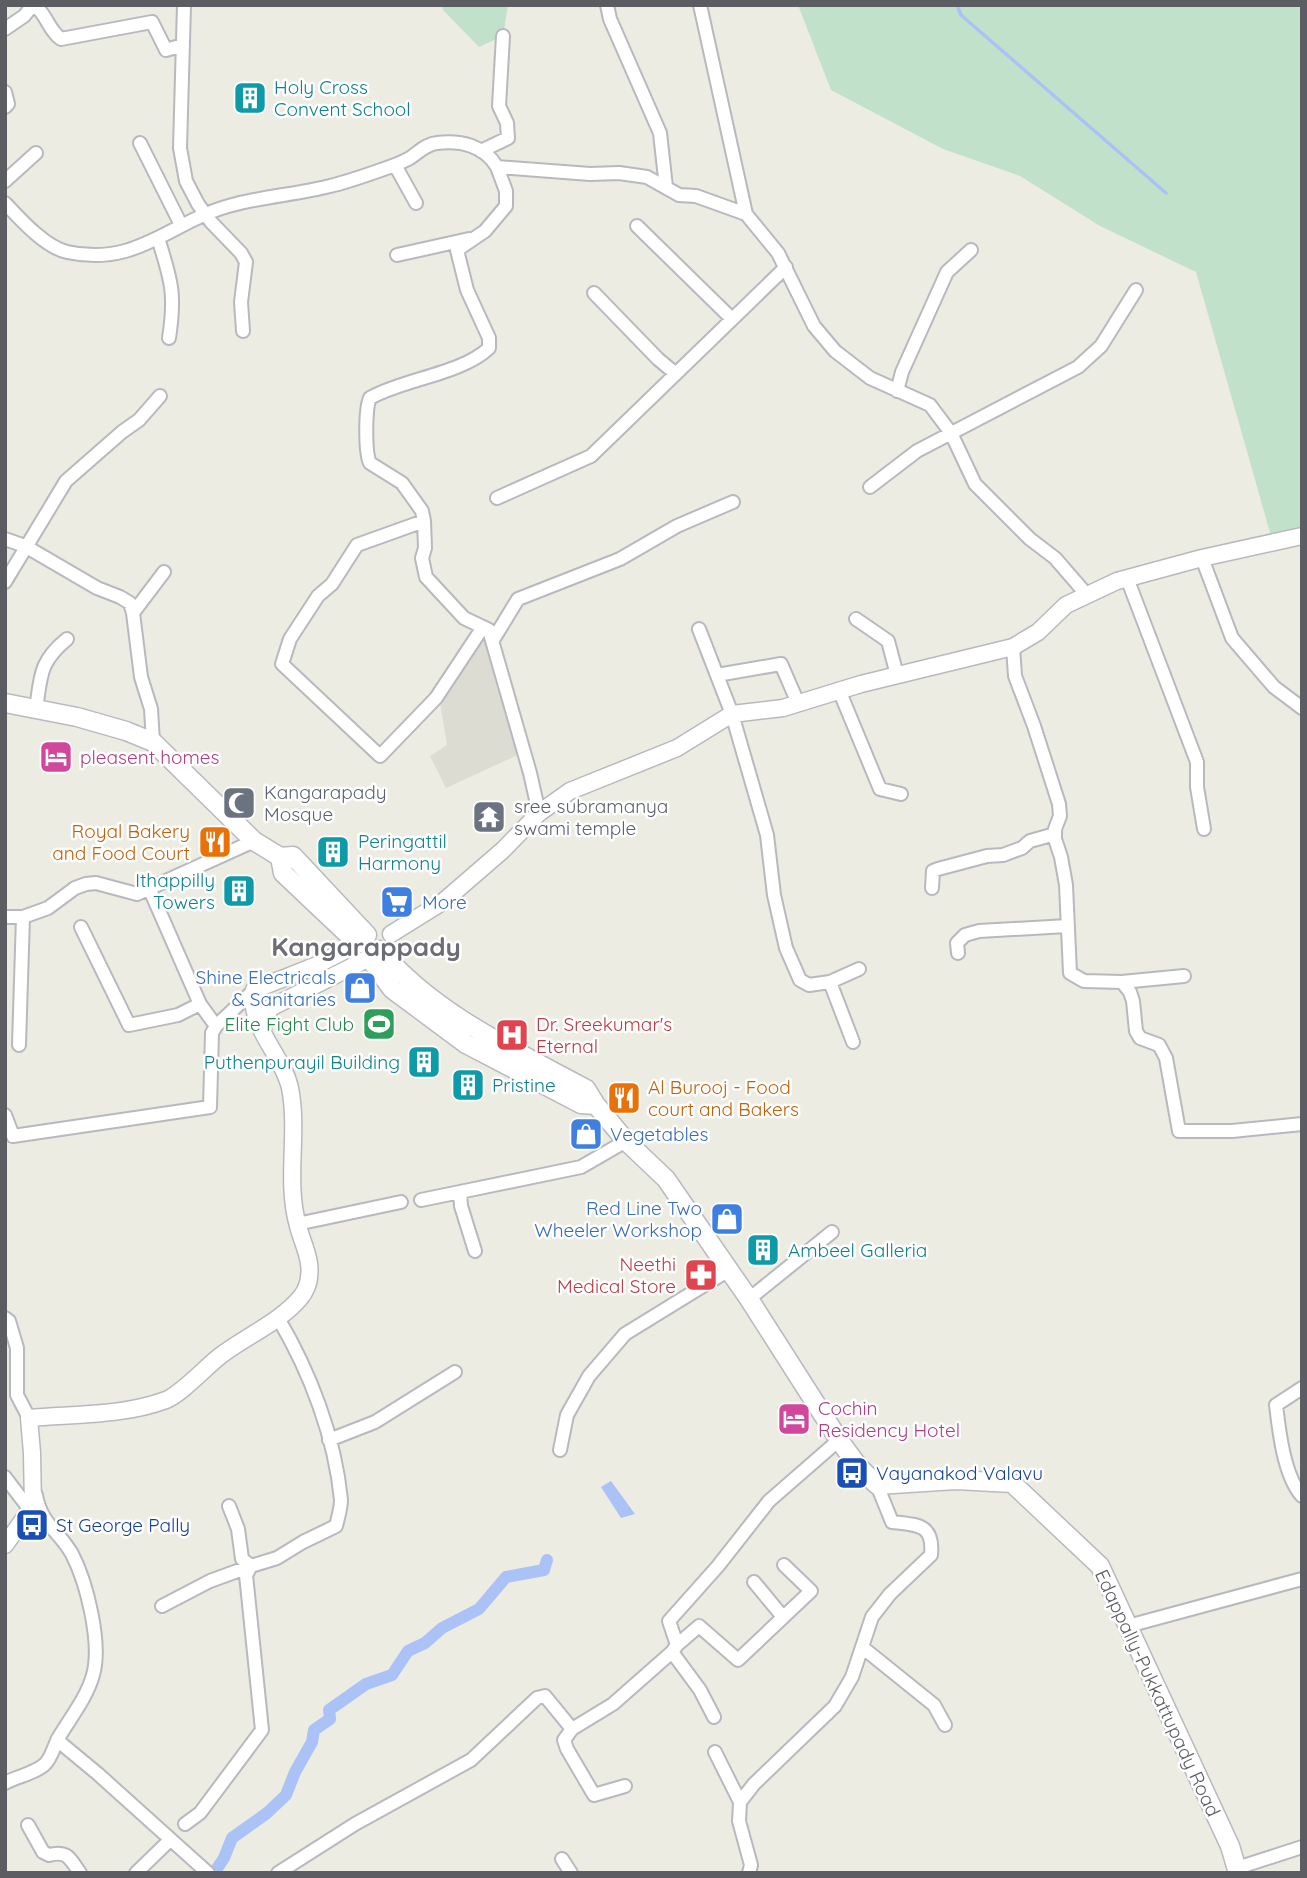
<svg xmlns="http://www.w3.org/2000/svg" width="1307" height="1878" font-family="Quicksand,sans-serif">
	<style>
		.education { fill: #dcdcd2 }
		.green { fill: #c2e1ca }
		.water { fill: #aac2f5 }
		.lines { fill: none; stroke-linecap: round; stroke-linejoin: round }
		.stream { stroke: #aac2f5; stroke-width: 3.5 }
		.canal { stroke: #aac2f5; stroke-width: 12 }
		.minor-casing { stroke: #b8b9be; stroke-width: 16 }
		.tertiary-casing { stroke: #b8b9be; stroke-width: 19 }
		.secondary-casing { stroke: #b9bac0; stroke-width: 21 }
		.minor { stroke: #fff; stroke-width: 12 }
		.tertiary { stroke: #fff; stroke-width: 16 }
		.secondary { stroke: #fff; stroke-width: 18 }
		.labels { text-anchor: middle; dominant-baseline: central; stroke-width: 5; stroke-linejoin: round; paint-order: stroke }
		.culture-label { font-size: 19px; fill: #0d838f; stroke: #fff; text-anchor: start }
		.hotel-label { font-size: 19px; fill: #b23c85; stroke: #fff; text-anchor: start }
		.worship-label { font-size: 19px; fill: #5b616d; stroke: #fff; text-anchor: start }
		.food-label { font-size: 19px; fill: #c56008; stroke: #fff; text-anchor: end }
		.shop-label { font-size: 19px; fill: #366cbe; stroke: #fff; text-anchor: start }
		.leisure-label { font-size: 19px; fill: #27864d; stroke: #fff; text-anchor: end }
		.health-label { font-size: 19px; fill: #be3a42; stroke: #fff; text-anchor: start }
		.transit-label { font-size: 19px; fill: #164399; stroke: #fff; text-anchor: start }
		.street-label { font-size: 19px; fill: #5b5d62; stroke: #fff }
		.district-label { font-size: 26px; font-weight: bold; fill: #6c6e74; stroke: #fff }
	</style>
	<rect width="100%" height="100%" fill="#ecece3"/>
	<path class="education" d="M488,636L522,753L446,788L430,756L447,745L440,702L479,640Z"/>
	<path class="green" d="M441,5H508L503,36L479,47L444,11Z
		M798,5H1302V537L1273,543L1196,272L1100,226L1020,176L943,149L831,90Z"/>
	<path class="water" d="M611,1481L635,1514L621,1518L601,1487Z"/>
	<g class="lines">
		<path class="stream" d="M957,5L961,15L1166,193"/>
		<path class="canal" d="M214,1873L224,1858L232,1838L267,1813L286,1795L295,1772L312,1742L314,1730L330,1719L329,1710L366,1684L392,1675L408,1651L425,1643L442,1628L479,1609L506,1577L544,1570L547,1560"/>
		<defs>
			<path id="minor" d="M34,5C47,14 48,30 61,39L152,22L166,50L183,45
				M184,5L180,148L186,181L198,204L211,222L241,253L246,262L241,302L243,331
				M607,5L610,19L660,133L666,187
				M700,5L746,214
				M5,29L24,16L33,5
				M5,92L8,104L5,107
				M140,143L181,225
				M481,151L508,138L507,123L499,106L503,36
				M395,165L416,203
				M497,167L506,191V206L485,231L457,250L467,290L489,338V348C462,374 403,379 370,398C365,409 365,453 370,463L402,483L422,511L424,521L425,548L422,558L426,577L464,618L489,630L530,773L539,813
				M5,181L36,153
				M5,203C20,219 45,247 67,252C139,268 172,219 236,204C267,196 299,194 330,186C347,182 364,176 381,170C390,167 401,163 410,158C419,152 426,144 437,143C461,140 485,146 497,167L590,174L619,173L647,177L679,195L696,196L746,214L778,253L814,326L835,351L870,378L930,405L951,433L975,484L1030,539L1055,558L1087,595
				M637,226L732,319
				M158,238C171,280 176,293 169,338
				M397,255L469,239
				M594,293L658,359L676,374
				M897,391L902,372L947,272L971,250
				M870,487L917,451L1078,367L1101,346L1136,290
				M497,498L591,456L786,267
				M424,521L357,545L332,584L318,596L290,639L282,664L380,756L436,698L483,627
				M5,539L25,546L97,588L120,597L130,603L133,613
				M1202,558L1232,638L1274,687L1302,708
				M1127,578L1197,762V787L1204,829
				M5,582L66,481L122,432L139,420L160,396
				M856,619L888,641L897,675
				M699,629L732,714L767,835L774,895L786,948L800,980L809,985L830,982L859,969
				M493,640L518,599L620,559L677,526L733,502
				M1013,647L1015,676L1034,726L1059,804L1060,816L1055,829V839L1061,857L1066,885L1070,973L1084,981L1122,982L1130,992L1133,1001L1136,1031L1140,1038L1159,1045L1166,1058L1179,1131H1232L1302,1124
				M717,675L781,664L798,703
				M839,690L880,789L901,794
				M36,709C41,676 39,662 67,639
				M153,742L151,709L141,677L133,613L164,572
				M932,888L933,871L938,869L987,856L1003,855L1022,848L1030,841L1055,834
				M150,890L200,1004L216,1026
				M5,917H23L48,908L75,888L86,884L96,883L137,894L254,841
				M81,927L129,1025L178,1015L200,1004
				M958,953L957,943L965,935L979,931L1067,926
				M830,982L853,1042
				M1122,982L1184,976
				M19,1045L23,917
				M5,1115L13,1136L210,1107L212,1033L216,1026L254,990
				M421,1200L460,1192
				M297,1224L401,1202
				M475,1251L461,1206L460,1192L581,1167L626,1141
				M749,1299L832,1232
				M5,1318L9,1321L17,1348V1395L29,1418
				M1302,1388L1276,1405C1279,1431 1284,1476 1302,1496
				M329,1440L375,1422L455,1372
				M560,1450L567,1415L589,1376L625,1334L729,1270
				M5,1477L30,1510
				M229,1506L238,1529L242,1559L251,1566
				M754,1582L783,1617
				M162,1606L210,1581L251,1566
				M1128,1626L1302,1579
				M677,1645L699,1626L738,1660L811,1591L784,1565
				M862,1647L934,1705L945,1725
				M672,1652L700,1690L714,1717
				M57,1740L98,1774L208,1873
				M715,1752L740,1802
				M5,1783C18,1776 33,1774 44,1765C52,1758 54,1745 59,1737C71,1717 87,1697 93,1675C102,1644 87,1583 72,1554C59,1531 41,1524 36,1495
				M625,1786L594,1795L567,1749L564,1740L572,1729L613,1704L672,1652L677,1645L669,1621L718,1566L769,1501L839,1440
				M185,1824L200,1813L262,1730L246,1575L251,1566L277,1558L303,1542L336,1526C338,1518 341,1508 341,1500C335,1437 310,1372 278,1318
				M28,1825L43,1852L49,1855C68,1850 70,1859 80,1873
				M562,1859L571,1873
				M1237,1868L1302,1847
				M136,1873L170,1840
				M278,1873L355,1824L471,1760L537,1698L545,1696L572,1729
				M749,1873L751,1865L739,1821L740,1802L754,1784L835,1706L852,1677L872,1617L890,1594L931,1555C934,1524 918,1525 892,1522L877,1485"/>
			<path id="tertiary" d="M391,934L444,901L503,850L539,813L570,791L677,748L732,714L783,708L861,684L1013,647L1038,632L1066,605L1117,581L1202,558L1302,536
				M262,1031L270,1008L369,958
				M5,1545L33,1506L32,1453L29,1418C74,1414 123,1416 166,1400C181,1394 206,1367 220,1356C246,1336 279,1323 301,1297C305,1292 309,1283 309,1277C312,1260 302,1242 298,1226C285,1181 299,1133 290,1088C282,1053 248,1028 254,990L317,965L358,944"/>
			<path id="secondary" d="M5,703L77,717L126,731L153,742L254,841L280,857L293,856L367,935
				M280,857L283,873L358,944
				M380,950C434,1014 514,1050 586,1089L596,1105L626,1141L666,1179L749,1299L839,1440L858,1466L877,1485L956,1480L1012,1483L1100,1566L1230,1846L1238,1873
				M369,958L392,989L466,1044L581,1104L596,1105"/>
		</defs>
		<use href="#minor" class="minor-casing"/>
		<use href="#tertiary" class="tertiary-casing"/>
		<use href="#secondary" class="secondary-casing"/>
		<use href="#minor" class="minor"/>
		<use href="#tertiary" class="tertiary"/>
		<use href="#secondary" class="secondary"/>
	</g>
	<defs>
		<symbol id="building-square" viewBox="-11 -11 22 22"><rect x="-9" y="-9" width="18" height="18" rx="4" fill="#0f9aa8" stroke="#fff"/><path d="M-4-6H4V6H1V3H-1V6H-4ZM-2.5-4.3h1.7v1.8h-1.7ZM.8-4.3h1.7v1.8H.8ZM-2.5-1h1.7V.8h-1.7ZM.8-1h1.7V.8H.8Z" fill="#fff"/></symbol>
		<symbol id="hotel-square" viewBox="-11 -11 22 22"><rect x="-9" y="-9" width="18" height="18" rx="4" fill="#d1479c" stroke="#fff"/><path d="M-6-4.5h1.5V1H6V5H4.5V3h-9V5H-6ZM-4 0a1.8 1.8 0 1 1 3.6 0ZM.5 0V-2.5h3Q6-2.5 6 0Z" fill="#fff"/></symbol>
		<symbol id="mosque-square" viewBox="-11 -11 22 22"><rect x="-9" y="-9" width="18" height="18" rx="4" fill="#6b7280" stroke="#fff"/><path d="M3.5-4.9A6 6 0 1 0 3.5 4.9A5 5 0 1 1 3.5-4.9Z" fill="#fff"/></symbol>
		<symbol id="temple-square" viewBox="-11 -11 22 22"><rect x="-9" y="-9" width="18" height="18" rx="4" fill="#6b7280" stroke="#fff"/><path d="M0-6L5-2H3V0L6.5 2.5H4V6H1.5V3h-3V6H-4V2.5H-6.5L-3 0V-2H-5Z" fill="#fff"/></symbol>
		<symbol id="restaurant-square" viewBox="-11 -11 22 22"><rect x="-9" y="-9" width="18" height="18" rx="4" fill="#e8710a" stroke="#fff"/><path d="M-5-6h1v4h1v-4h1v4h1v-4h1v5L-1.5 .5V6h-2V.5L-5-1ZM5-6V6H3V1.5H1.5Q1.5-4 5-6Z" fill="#fff"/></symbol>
		<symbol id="supermarket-square" viewBox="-11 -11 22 22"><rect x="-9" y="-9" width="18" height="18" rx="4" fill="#3f7fe0" stroke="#fff"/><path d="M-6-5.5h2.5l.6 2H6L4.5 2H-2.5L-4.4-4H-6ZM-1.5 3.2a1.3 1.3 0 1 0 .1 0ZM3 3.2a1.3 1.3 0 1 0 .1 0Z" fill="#fff"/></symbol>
		<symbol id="shop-square" viewBox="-11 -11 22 22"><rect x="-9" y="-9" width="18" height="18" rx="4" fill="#3f7fe0" stroke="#fff"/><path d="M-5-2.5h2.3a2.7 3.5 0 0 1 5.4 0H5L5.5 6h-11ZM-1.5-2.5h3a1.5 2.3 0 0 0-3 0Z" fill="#fff"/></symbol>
		<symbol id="stadium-square" viewBox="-11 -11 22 22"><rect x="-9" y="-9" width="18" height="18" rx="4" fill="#2e9e5b" stroke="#fff"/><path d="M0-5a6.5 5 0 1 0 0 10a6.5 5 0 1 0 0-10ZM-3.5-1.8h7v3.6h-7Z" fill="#fff"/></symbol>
		<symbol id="hospital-square" viewBox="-11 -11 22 22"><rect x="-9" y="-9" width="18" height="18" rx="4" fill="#e0444e" stroke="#fff"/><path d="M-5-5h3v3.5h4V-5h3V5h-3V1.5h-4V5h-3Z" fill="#fff"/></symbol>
		<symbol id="pharmacy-square" viewBox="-11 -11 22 22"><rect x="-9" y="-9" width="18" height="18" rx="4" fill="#e0444e" stroke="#fff"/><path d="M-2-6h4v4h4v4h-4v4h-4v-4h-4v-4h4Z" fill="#fff"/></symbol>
		<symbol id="bus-square" viewBox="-11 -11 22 22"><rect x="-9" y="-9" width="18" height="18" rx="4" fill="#1a4fb4" stroke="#fff"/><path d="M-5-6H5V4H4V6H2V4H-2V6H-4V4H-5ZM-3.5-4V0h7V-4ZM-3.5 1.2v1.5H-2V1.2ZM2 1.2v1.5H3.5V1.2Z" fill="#fff"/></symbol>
	</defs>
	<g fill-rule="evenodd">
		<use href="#building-square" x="231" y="79" width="38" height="38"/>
		<use href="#hotel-square" x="37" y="738" width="38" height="38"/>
		<use href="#mosque-square" x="220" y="784" width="38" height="38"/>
		<use href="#temple-square" x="470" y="798" width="38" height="38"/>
		<use href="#restaurant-square" x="196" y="823" width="38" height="38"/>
		<use href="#building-square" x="314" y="833" width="38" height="38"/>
		<use href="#building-square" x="220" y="872" width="38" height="38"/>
		<use href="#supermarket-square" x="378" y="883" width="38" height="38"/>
		<use href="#shop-square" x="341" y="969" width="38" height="38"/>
		<use href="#stadium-square" x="360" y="1005" width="38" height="38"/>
		<use href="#hospital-square" x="493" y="1016" width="38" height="38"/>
		<use href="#building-square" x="405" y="1043" width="38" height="38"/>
		<use href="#building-square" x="449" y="1066" width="38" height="38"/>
		<use href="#restaurant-square" x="605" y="1079" width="38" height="38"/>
		<use href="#shop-square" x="567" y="1115" width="38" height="38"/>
		<use href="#shop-square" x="708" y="1200" width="38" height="38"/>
		<use href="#building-square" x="744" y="1231" width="38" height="38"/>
		<use href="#pharmacy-square" x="682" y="1256" width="38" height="38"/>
		<use href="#hotel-square" x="775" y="1400" width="38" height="38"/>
		<use href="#bus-square" x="833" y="1454" width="38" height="38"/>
		<use href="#bus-square" x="13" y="1506" width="38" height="38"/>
	</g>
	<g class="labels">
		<g class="culture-label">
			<text x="274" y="87">Holy Cross<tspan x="274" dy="22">Convent School</tspan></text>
			<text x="358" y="841">Peringattil<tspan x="358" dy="22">Harmony</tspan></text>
			<text x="215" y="880" text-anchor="end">Ithappilly<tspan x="215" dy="22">Towers</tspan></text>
			<text x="400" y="1062" text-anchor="end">Puthenpurayil Building</text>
			<text x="492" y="1085">Pristine</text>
			<text x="788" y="1250">Ambeel Galleria</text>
		</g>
		<g class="hotel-label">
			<text x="80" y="757">pleasent homes</text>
			<text x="818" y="1408">Cochin<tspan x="818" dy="22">Residency Hotel</tspan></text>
		</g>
		<g class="worship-label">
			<text x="264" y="792">Kangarapady<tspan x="264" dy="22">Mosque</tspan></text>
			<text x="514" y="806">sree subramanya<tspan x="514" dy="22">swami temple</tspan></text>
		</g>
		<g class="food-label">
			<text x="190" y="831">Royal Bakery<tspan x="190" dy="22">and Food Court</tspan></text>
			<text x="648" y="1087" text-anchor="start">Al Burooj - Food<tspan x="648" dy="22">court and Bakers</tspan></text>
		</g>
		<g class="shop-label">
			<text x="422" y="902">More</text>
			<text x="336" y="977" text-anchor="end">Shine Electricals<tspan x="336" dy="22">&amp; Sanitaries</tspan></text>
			<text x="610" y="1134">Vegetables</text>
			<text x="702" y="1208" text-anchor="end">Red Line Two<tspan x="702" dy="22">Wheeler Workshop</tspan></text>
		</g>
		<g class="leisure-label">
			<text x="354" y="1024">Elite Fight Club</text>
		</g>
		<g class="health-label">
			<text x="536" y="1024">Dr. Sreekumar's<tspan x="536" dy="22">Eternal</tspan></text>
			<text x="676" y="1264" text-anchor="end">Neethi<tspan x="676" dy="22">Medical Store</tspan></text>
		</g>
		<g class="transit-label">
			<text x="876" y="1473">Vayanakod Valavu</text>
			<text x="56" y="1525">St George Pally</text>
		</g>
		<g class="street-label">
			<text transform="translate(1158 1693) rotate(65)">Edappally-Pukkattupady Road</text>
		</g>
		<g class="district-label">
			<text x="366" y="946">Kangarappady</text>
		</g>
	</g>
	<rect width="1307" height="1878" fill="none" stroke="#5b5d62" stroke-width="14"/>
</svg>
